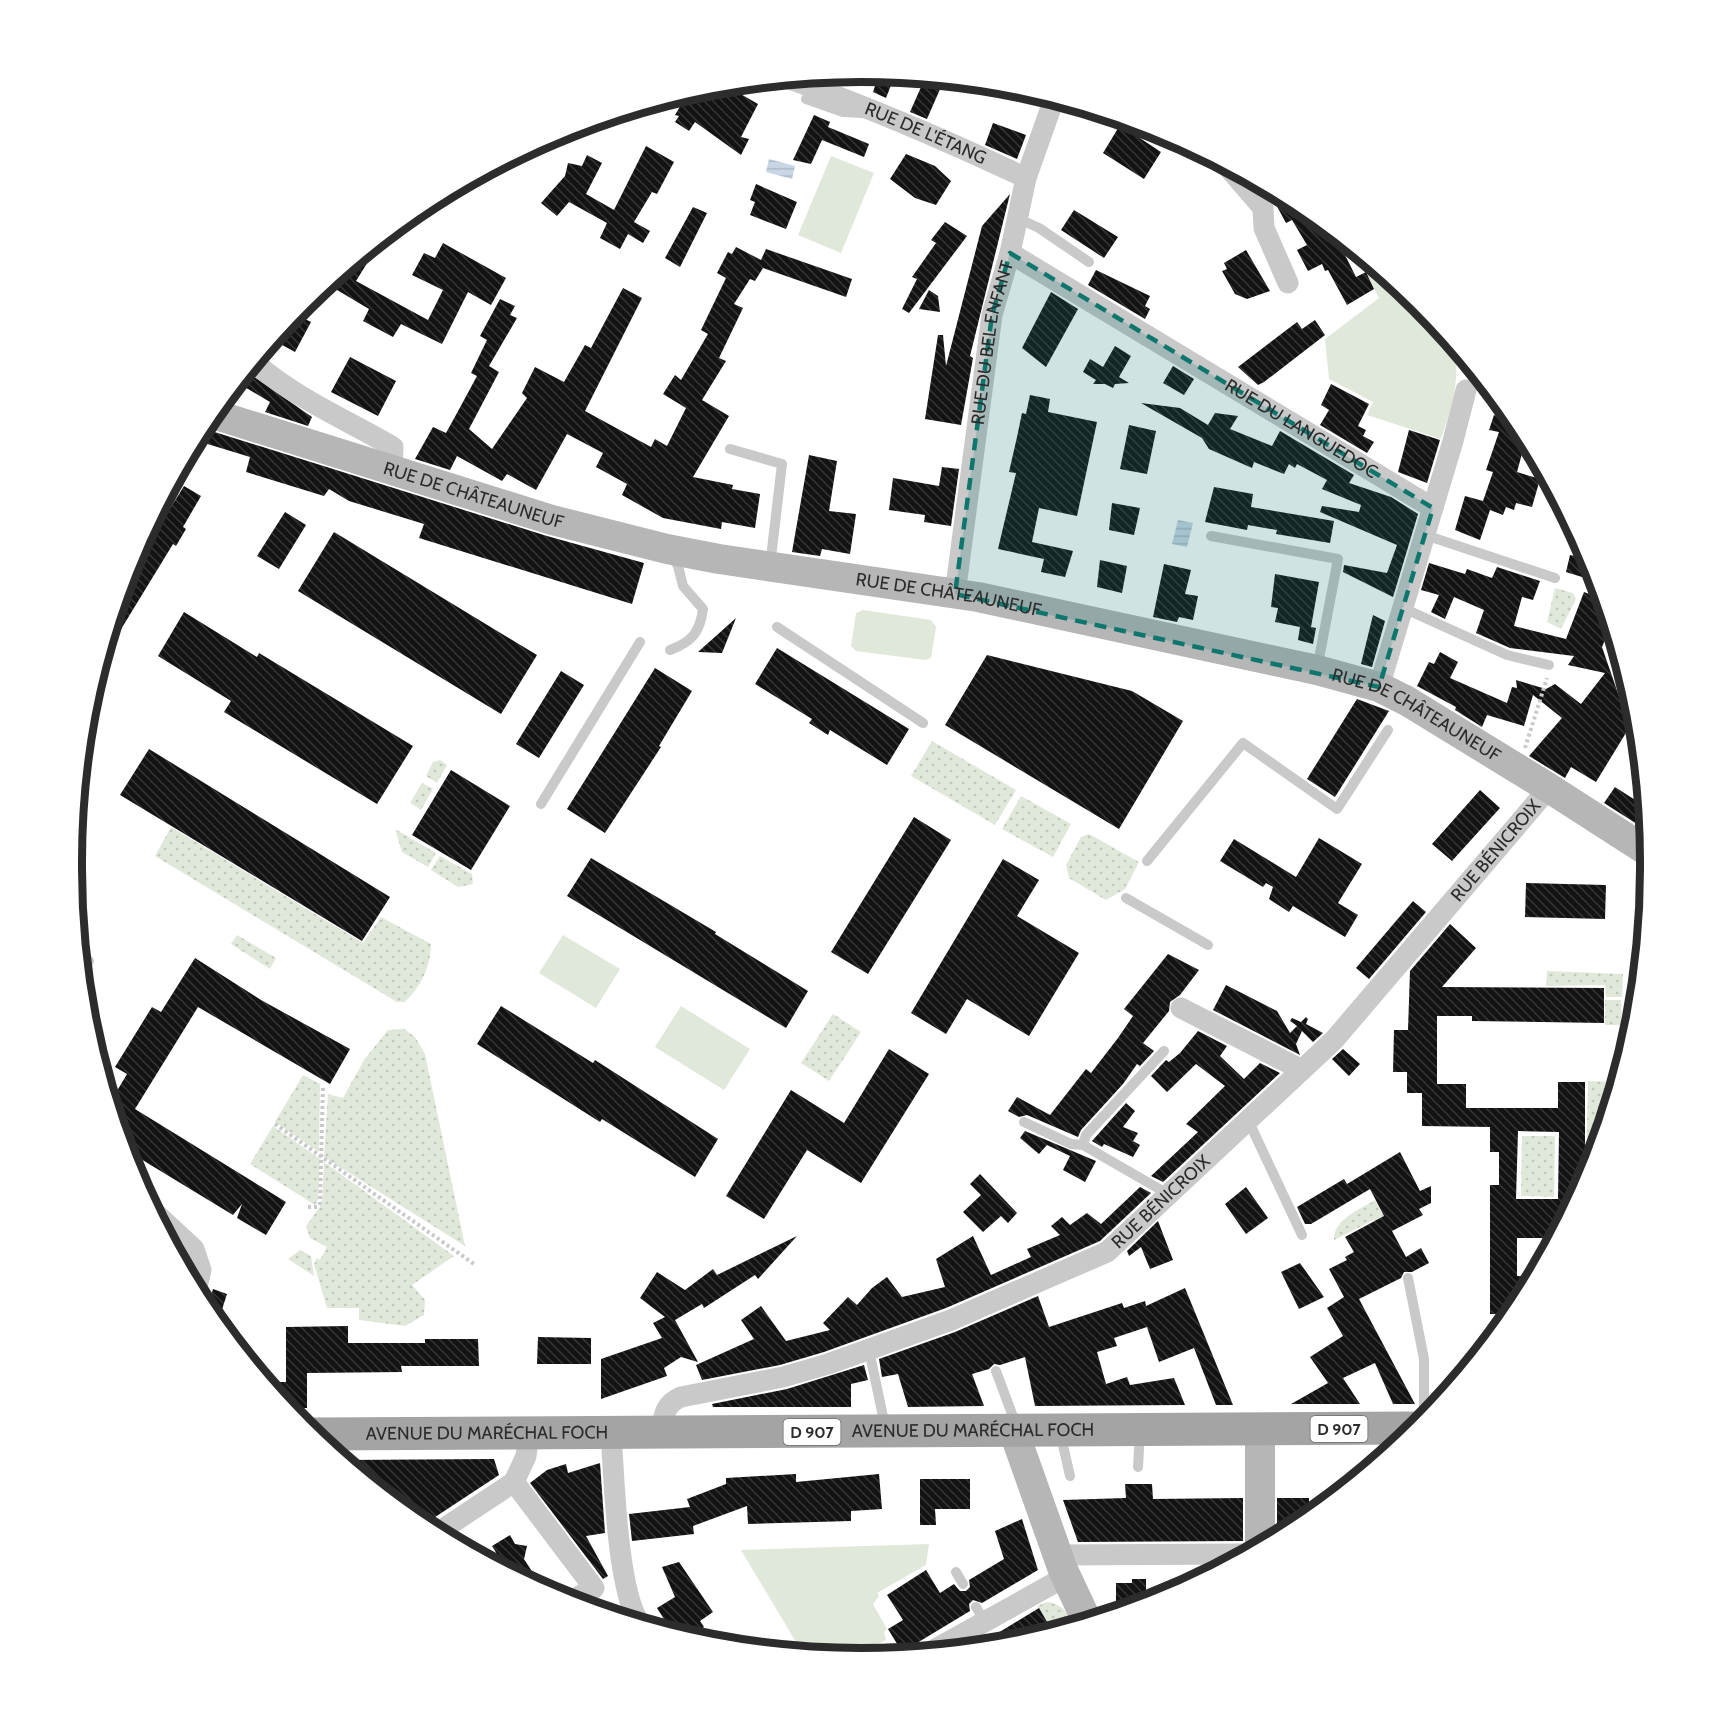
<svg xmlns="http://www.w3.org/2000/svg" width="1723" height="1730" font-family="Cabin,sans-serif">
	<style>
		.grass { fill: url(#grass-dots) }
		.park { fill: #e0e8da }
		.water { fill: url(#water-rules) }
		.building { fill: url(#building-back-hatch); fill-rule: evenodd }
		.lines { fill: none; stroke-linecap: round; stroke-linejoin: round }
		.path { stroke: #c9c9c9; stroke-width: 4; stroke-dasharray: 3 3; stroke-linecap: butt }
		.lane { stroke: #c9c9c9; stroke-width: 10 }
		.street { stroke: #c9c9c9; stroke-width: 21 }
		.secondary { stroke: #b6b6b6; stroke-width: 30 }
		.primary { stroke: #a4a4a4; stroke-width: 33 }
		.marked { fill: #0f766e; fill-opacity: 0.2; stroke: #0f766e; stroke-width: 4.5; stroke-dasharray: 12 8; stroke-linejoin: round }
		.labels { text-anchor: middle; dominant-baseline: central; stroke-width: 6; stroke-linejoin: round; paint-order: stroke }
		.shield { fill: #fff; stroke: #6b6b6b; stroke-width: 1.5 }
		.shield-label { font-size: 16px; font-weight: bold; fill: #2c2c2c }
		.street-label { font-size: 18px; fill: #2c2c2c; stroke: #fff }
		.rim { fill: none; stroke: #2c2c2c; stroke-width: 8 }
	</style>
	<defs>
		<pattern id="grass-dots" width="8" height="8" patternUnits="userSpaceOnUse" patternTransform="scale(1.5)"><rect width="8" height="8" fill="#e0e8da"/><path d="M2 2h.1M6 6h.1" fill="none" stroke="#c0c7bb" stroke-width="1.8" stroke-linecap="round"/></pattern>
		<pattern id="water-rules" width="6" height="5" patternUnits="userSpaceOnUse" patternTransform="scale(1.5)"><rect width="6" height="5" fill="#c8d6e6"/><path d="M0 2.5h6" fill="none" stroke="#acb8c5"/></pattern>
		<pattern id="building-back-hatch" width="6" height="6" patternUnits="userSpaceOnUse" patternTransform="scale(1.5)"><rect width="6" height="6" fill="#131313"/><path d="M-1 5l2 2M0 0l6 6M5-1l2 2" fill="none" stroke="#363636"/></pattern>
	</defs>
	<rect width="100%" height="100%" fill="#fff"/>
	<path class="grass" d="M1555,588L1573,593L1576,599L1561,629L1547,622Z
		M932,741L1016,790L995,825L911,776Z
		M440,760L447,765L437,783L426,776L433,762Z
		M422,783L433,789L421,810L410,803Z
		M1021,796L1071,824L1053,857L1002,829Z
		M171,827L363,943L381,917L431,944C430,968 422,985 405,1002H397L155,856Z
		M395,829L436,853L428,867L402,852Z
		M1089,834L1139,862L1125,889L1106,900L1069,878L1066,865L1081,837Z
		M440,856L472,874L473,884L458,887L431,870Z
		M237,935L276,958L270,969L231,944Z
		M1547,971L1623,974L1622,997H1606L1605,985L1546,986Z
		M1605,1000H1621L1622,1025H1605Z
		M833,1014L861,1032L829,1081L801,1063Z
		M404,1029L415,1037L425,1054L465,1246L324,1157L328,1094L343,1098L364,1060L388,1030Z
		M303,1075L320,1084L319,1152L275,1122Z
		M1588,1081L1618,1082L1586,1179Z
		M273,1126L320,1159L318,1200L315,1205L250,1164Z
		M1522,1136H1555L1554,1197L1521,1196Z
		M324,1162L454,1256L412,1285L425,1300L424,1315L405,1326L359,1320V1308H327L314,1264L317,1258L320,1260L327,1247L310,1238L306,1226L322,1204Z
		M1375,1200L1401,1250L1393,1255L1374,1220L1334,1240C1333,1220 1360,1209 1375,1200Z
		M300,1250L311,1256L314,1276L288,1259Z
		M1047,1602C1060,1603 1071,1613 1070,1626L1053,1631L1037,1606Z"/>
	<path class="park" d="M831,156L874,173L841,253L798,235Z
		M1356,251C1376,267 1450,325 1454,348C1461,380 1451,409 1441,439L1367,415L1373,402L1329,379L1325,339L1379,298Z
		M863,610L931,620L936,627L931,658L925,660L856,651L851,646L856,613Z
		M563,935L620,969L596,1008L539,973Z
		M681,1006L750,1049L724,1090L655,1047Z
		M929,1544L926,1565L877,1593L879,1596L873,1604L887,1629L884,1632L886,1640L852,1657L802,1652L741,1550Z"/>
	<path class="water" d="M769,159L795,166L792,179L766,172Z
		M1178,520L1193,523L1187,547L1172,544Z"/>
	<path class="building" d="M879,74L895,75L886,98L873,92Z
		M925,78L944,80L927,119L910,112Z
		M725,85L758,104L741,137L749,139L741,155L695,122L689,131L675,122L679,116L675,115L688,93Z
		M814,115L830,122L828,127L869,144L864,157L822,140L811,164L793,160Z
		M993,123L1026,135L1017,159L985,145Z
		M1120,125L1161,152L1144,179L1103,153Z
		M646,146L674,162L657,194L652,192L634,222L650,231L643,243L628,234L620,249L600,238L607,223L569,202L557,216L541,203L565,176L568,163L582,166L587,155L602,163L586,194L614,210Z
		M906,154L935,166L951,181L936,205L915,198L890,179Z
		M756,184L797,202L786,229L750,215L755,202L750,200Z
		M1267,188L1300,205L1334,233L1356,277L1366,272L1374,289L1347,305L1328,270L1325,271L1322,264L1308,271L1297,250L1307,245L1292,220L1286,223Z
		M1010,194L970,356L973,358L961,425L925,419L938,335H943L946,366L982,226Z
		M693,207L707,213L680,267L665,258Z
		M1074,210L1118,237L1104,258L1061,230Z
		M945,222L967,236L909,313L902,309L917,279L912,277L936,243L931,240Z
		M378,242L379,244L356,281L428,320L443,290L412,275L424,253L435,258L443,243L506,278L491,305L468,292L442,344L401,324L393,337L363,321L369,309L327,284Z
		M736,247L761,260L766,249L852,279L846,297L763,268L755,281L750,279L734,304L743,308L719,358L726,361L702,400L729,416L693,477L733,485L732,489L760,494L755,528L722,522L721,529L663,518L622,495L627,484L596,467L603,453L567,434L536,490L507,474L502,481L457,456L450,470L415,459L433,427L446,433L457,413L477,376L471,373L487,340L480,336L500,299L515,306L510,315L517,318L489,366L499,372L469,429L492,449L527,398L522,393L535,367L564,382L585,345L591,348L623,288L642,298L585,411L651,447L655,439L667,446L686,408L663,394L675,375L681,380L708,334L701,330L726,278L717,273L728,252L732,254Z
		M1246,250L1270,291L1247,299L1235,294L1222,271L1227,269L1224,263Z
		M1096,270L1150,296L1145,306L1150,309L1145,319L1088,285Z
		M929,290L938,296L940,312L919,309Z
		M1051,292L1078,309L1046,367L1022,348Z
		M295,314L311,322L295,352L273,340Z
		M1315,320L1325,335L1264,382L1258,385L1238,367L1297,322L1302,329Z
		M1115,346L1131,356L1119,377L1129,383L1115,384L1113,388L1105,384H1093L1096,380L1083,372L1090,359L1103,367Z
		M350,357L396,381L378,416L331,392Z
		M1173,366L1194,379L1184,395L1163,383Z
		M247,372L312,417L308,426L265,412L270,402L238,383Z
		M1331,384L1369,404L1358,426L1366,430L1363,436L1374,442L1367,453L1320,425L1329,410L1321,405Z
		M1030,395L1050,399L1048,412L1097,422L1077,516L1039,508L1032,542L1073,551L1065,577L1041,572L1044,559L998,549L1016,473L1009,472L1017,437L1022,413L1026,414Z
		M1141,403L1180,408L1208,425L1215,413L1238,416L1230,429L1272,446L1280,431L1354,475L1349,483L1391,497L1418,514L1393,597L1343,572L1344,565L1387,573L1397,545L1320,512L1322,506L1359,512L1361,505L1322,489L1327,480L1297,464L1295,468L1289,464L1284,474L1254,462L1252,468L1209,449L1202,438Z
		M1494,415L1518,423L1526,439L1517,472L1540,479L1532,507L1516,503L1514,510L1506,507L1503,515L1490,510L1480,540L1455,530L1465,496L1483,501L1493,472L1486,470L1499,432L1489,430Z
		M1129,425L1156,431L1147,474L1120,469Z
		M205,429L547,536L644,563L632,604L419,538L424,524L349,501L329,489L324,496L246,472L250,457L201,442Z
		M1409,430L1440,440L1427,483L1398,472Z
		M809,455L837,461L829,511L856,514L850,554L822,549L820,556L792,552Z
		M942,467L959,469L951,526L924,522L925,515L889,510L893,478L939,486Z
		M184,486L201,496L183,527L186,529L176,546L173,544L112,644L107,642L124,584Z
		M1214,487L1253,494L1251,507L1334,521L1330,543L1276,534L1277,530L1248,525L1247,530L1205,522Z
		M1112,503L1140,508L1134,535L1109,530Z
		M285,512L306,525L279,569L257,556Z
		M334,532L537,655L501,714L298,591Z
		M1570,555L1585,558L1582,577L1566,572Z
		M1100,560L1127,566L1122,593L1097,587Z
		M1429,563L1465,574L1467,569L1492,578L1497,567L1540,581L1533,600L1522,597L1514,626L1566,639L1584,592L1602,599L1597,611L1605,614L1601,626L1609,630L1602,647L1623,708L1635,718L1596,782L1571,767L1565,778L1529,756L1562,718L1533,695L1524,726L1487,715L1482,727L1455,710L1456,707L1417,686L1429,662L1434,664L1440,652L1458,662L1450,678L1507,703L1512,687L1517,688L1516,680L1546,689L1555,684L1581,704L1605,673L1568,665L1574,656L1510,648L1476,633L1484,610L1454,597L1445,619L1431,612L1439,595L1421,590Z
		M1164,564L1191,570L1185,594L1198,596L1193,620L1179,617L1177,622L1153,617Z
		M1275,574L1319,582L1311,627L1316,628L1313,644L1298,640L1300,627L1275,622L1278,608L1271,607Z
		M184,612L257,657L259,653L413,746L377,804L224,712L231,701L158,656Z
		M1373,615L1385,621L1372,667L1361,664Z
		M736,618L722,653L698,652Z
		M777,648L909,729L887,765L830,730L828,735L809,723L812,719L755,684Z
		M987,655L1132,691L1183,721L1119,829L945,725Z
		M655,668L692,691L659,746L661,747L605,833L567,809Z
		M561,671L584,685L539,758L516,744Z
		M1357,699L1389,711L1335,797L1307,779Z
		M149,749L390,897L362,941L120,795Z
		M451,770L510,806L471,870L412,835Z
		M1615,787L1646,807L1648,831L1604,803Z
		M1480,790L1500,808L1452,861L1432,844Z
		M914,817L951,840L868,974L831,952Z
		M1319,838L1362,864L1338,903L1358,915L1345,937L1293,906L1289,912L1269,899L1273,887L1266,883L1263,887L1220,861L1234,839L1296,877Z
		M591,858L716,932L715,934L808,991L786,1028L567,896Z
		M1003,859L1039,880L1017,916L1079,953L1029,1036L967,999L946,1034L911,1013Z
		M1526,883L1606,885L1605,919L1525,917Z
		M1413,901L1426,912L1369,979L1356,968Z
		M1450,924L1476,948L1442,987L1604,988V1023L1472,1021V1016H1437V1084H1466V1108H1558V1082H1585V1181L1555,1238H1517V1276H1535L1513,1314H1490V1185H1499V1152H1490V1127L1422,1126V1093H1407V1072H1393L1394,1030H1408L1410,971ZM1518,1131L1559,1132L1558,1199H1516Z
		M1168,954L1199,970L1180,995L1170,1002L1169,1011L1143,1043L1154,1051L1140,1066L1137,1064L1123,1084L1081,1130L1078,1137L1027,1115L1019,1117L1008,1111L1017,1097L1050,1115L1086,1069L1091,1073L1118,1038L1133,1016L1124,1009Z
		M195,958L261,1000L350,1049L330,1084L198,1007L135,1109L286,1202L266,1235L237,1218L242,1204L233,1215L126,1150L111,1101L127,1074L115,1067L152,1007L161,1012Z
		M1226,985L1277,1011L1290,1033L1297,1026L1290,1021L1292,1018L1301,1022L1306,1017L1308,1019L1306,1024L1323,1033L1313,1042L1302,1031L1296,1044L1300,1055L1213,1010Z
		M501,1006L593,1063L595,1060L718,1139L695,1177L602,1119L600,1122L477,1044Z
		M1198,1031L1227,1046L1220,1056L1244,1079L1260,1063L1280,1073L1163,1182L1151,1176L1198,1132L1186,1124L1225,1086L1196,1064L1167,1092L1151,1076L1166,1060L1169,1062L1180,1053Z
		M889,1049L929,1074L861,1183L807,1150L764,1219L726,1196L791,1090L844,1123Z
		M1343,1049L1360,1064L1349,1076L1332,1059Z
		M1126,1103L1135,1111L1123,1127L1138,1133L1133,1141L1140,1145L1133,1157L1104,1144L1102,1147L1092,1141Z
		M1025,1131L1096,1161L1085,1182L1063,1170L1070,1156L1047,1145L1039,1154L1020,1138Z
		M1400,1152L1420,1191L1431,1186V1203L1419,1209L1423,1215L1392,1231L1406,1257L1421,1248L1429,1263L1412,1272H1404L1401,1278L1359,1299L1415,1404H1393L1375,1363L1343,1378L1360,1404H1291L1328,1383L1310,1357L1343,1336L1327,1308L1344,1297L1329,1269L1347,1260L1345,1257L1354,1252L1345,1237L1384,1216L1370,1189L1311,1224H1305L1297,1207L1344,1179L1347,1184Z
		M980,1174L1017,1213L1008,1223L1001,1216L983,1232L963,1212L981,1195L970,1184Z
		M1140,1187L1151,1193L1100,1241L946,1308L824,1352L780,1365L702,1380L696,1365L754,1339L741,1320L761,1306L786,1341L830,1330L823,1323L848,1297L857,1305L872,1288L887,1277L902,1297L945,1287L936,1259L973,1236L991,1275L1031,1257L1027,1249L1060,1235L1051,1226L1062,1217L1070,1225L1087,1213L1101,1224Z
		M1246,1187L1268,1218L1246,1234L1225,1204Z
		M1158,1221L1173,1260L1150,1269L1141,1247L1129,1256L1127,1251Z
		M797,1236L758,1279L755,1275L704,1308L702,1304L675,1320L698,1362L681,1357L664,1368L667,1376L601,1399V1359L662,1338L653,1323L665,1317L640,1298L657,1272L685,1290L713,1269L717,1275Z
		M1300,1263L1324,1297L1299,1309L1281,1272Z
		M1185,1288L1233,1405H1216L1194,1348L1159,1362L1147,1327L1114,1338L1117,1346L1097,1352L1106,1384L1127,1377L1130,1385L1174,1378L1185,1405L1035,1406L1025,1357L1000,1365L994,1364L989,1369L972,1374L984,1406L908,1407L898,1374L882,1377L879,1359L955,1332L1038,1296L1049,1327L1122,1303L1124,1308L1145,1301L1146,1306Z
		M213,1289L227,1294L218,1322L207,1309Z
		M348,1326V1343H425V1339H478L479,1366H401L402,1372L307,1373V1408H288L267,1382H286V1327Z
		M538,1337L591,1338V1364H537Z
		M864,1365L868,1380L851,1384V1407H713L712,1404L787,1389Z
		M494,1459L499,1475L423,1525L344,1460Z
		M600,1463L605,1533L586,1536L608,1576L603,1579L530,1483L547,1470L566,1464L568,1473Z
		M796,1474V1482L879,1474L882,1509L851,1511V1521L748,1524L747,1506L693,1526L694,1534L632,1541L629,1514L690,1507L687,1499L726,1484V1478Z
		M920,1479H970V1509H935L936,1525H920Z
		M1125,1484H1152L1153,1499L1243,1498V1541L1078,1542L1063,1500L1126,1498Z
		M1277,1498H1309V1518L1277,1537Z
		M1022,1519L1038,1570L982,1603L973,1600L969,1604L970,1611L902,1652L888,1629L903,1620L887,1595L926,1570L940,1593L954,1584L960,1591H966L970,1587L969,1580L1004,1559L995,1531Z
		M510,1535L515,1544L527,1546L524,1559L544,1590L505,1567L492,1546Z
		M679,1562L713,1612L700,1621L704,1627L689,1637L681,1635L677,1628L672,1632L657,1608L675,1597L662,1567Z
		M1132,1579H1146V1603L1116,1612V1583H1132Z
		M1039,1608L1053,1632L1016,1643L975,1647Z"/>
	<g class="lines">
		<path class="path" d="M1525,748L1547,678
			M1645,875L1648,895
			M275,1124L474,1264
			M308,1207H317L320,1203L323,1086"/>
		<path class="lane" d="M806,99L843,112L862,113
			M1017,218L1039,228L1089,262
			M730,449L782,464L770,566
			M1425,535L1555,578
			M1211,536L1338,559L1317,669
			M1403,608L1507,655L1549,665
			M777,627L923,723
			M670,650C692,642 700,632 703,609L683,586L678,566L671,555
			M541,804L640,642
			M1147,861L1243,743L1337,809L1388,730
			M1126,898L1208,945
			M82,972L89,961
			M1248,1120L1302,1235
			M1024,1122L1071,1144L1083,1145L1168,1194
			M1083,1145L1086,1135L1164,1051
			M1408,1278L1424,1359V1422
			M869,1350L885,1426
			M996,1371L1012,1414L1013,1426
			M1060,1432L1070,1476
			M1138,1467L1140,1431
			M956,1572L963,1584
			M976,1607L985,1622"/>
		<g class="street">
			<path id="s1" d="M790,79C871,108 948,141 1026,178"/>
			<path d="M1226,165L1263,208L1264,228L1288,283"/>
			<path id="s2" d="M1010,253L1433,508"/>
			<path d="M255,363C295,398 347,420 393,447L392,470"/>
			<path id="s3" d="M955,594L992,315L1010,253L1026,178L1054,99"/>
			<path d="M1379,687L1453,441L1466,390"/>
			<path d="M1181,1008L1302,1070"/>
			<path d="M154,1212L194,1249L201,1270L196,1291"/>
			<path d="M611,1432C614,1476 617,1589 639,1622"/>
			<path id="s4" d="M661,1432C664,1416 664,1404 681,1397L783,1377L828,1364L951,1320L1107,1252L1334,1040L1549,788"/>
			<path d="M514,1482L594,1588L571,1601"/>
			<path d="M437,1533L514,1482L526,1456L529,1433"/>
			<path d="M1057,1555L1245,1554"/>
			<path d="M932,1651L1065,1577"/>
		</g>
		<g class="secondary">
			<path id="s5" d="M213,414L552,520L667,549L719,559L978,597L1317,670L1379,687L1407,701L1549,788L1650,853"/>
			<path d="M1260,1430V1546"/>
			<path d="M1014,1432L1063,1570L1087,1621"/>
		</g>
		<path class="primary" id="s6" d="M313,1434L1418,1428"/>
	</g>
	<path class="marked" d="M1010,253L1433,508L1379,687L955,594L992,315Z"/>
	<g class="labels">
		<g class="shield">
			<rect x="1310.5" y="1416" width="57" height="26" rx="4.5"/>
			<rect x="783.5" y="1419" width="57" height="26" rx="4.5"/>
		</g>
		<g class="shield-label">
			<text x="1339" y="1429">D 907</text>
			<text x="812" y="1432">D 907</text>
		</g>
		<g class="street-label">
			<text stroke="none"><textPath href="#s1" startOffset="146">RUE DE L'ÉTANG</textPath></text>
			<text stroke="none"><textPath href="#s3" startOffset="254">RUE DU BEL ENFANT</textPath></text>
			<text stroke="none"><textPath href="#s2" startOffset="340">RUE DU LANGUEDOC</textPath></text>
			<text stroke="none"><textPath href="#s5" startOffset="273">RUE DE CHÂTEAUNEUF</textPath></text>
			<text stroke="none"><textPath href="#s5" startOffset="759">RUE DE CHÂTEAUNEUF</textPath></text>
			<text stroke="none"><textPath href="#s5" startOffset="1245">RUE DE CHÂTEAUNEUF</textPath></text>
			<text stroke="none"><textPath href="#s4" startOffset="1054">RUE BÉNICROIX</textPath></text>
			<text stroke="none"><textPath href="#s4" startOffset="568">RUE BÉNICROIX</textPath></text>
			<text stroke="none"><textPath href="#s6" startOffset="660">AVENUE DU MARÉCHAL FOCH</textPath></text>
			<text stroke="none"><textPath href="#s6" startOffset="174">AVENUE DU MARÉCHAL FOCH</textPath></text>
		</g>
	</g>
	<path d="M0 0H1723V1730H0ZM861 82H861A779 779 0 0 1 1640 861V869A779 779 0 0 1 861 1648H861A779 779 0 0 1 82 869V861A779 779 0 0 1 861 82Z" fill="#fff" fill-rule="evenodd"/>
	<path class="rim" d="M861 82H861A779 779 0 0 1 1640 861V869A779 779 0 0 1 861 1648H861A779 779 0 0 1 82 869V861A779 779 0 0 1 861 82Z"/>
</svg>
